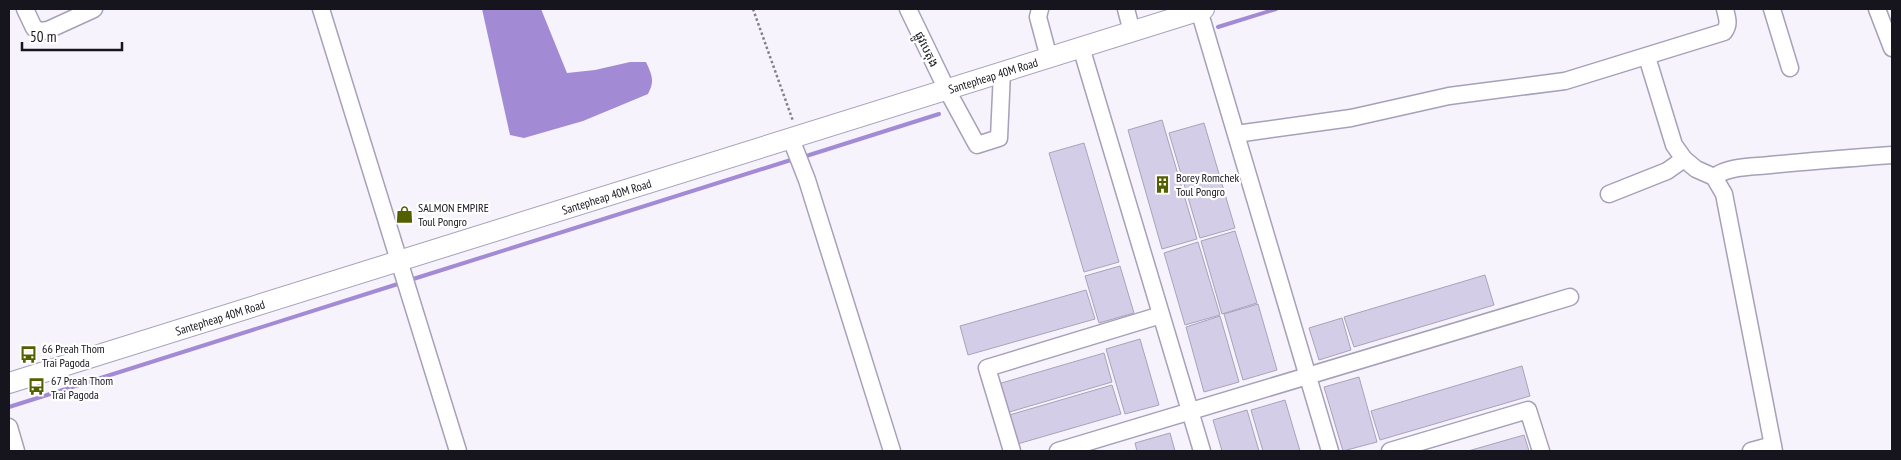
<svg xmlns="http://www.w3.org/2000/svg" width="1901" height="460" font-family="'PT Sans Narrow','Noto Sans Khmer',sans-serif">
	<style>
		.water { fill: #a28ad4 }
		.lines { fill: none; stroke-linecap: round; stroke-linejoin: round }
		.stream { stroke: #a28ad4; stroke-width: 4 }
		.building { fill: #d4cde7; stroke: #a9a2ba }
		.minor-casing { stroke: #a7a0b9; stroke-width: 19 }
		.major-casing { stroke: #a7a0b9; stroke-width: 22 }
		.path { stroke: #83808a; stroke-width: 2.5; stroke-dasharray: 2.5 2.5; stroke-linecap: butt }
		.minor { stroke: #fff; stroke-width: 16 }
		.major { stroke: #fff; stroke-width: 20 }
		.labels { text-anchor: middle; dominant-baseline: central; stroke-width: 4.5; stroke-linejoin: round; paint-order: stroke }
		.street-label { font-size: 12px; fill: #16141d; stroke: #fff }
		.poi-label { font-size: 12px; fill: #16141d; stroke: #fff; text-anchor: start }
	</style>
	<rect width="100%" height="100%" fill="#f6f3fd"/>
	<path class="water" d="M482,9H541L567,73L595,70L630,62H646C652,75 655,81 648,94L583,121L524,138L510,135Z"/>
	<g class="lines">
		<path class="stream" d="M1218,27L1276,9
			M803,157L939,114
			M410,280L794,159
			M9,407L401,283"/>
	</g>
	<path class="building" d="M1162,120L1197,239L1162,249L1128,130Z
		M1204,123L1235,228L1200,238L1169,133Z
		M1084,143L1119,262L1084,272L1049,153Z
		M1235,231L1257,303L1222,314L1201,241Z
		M1198,242L1220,315L1185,325L1164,253Z
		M1120,266L1134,313L1099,323L1085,276Z
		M1485,275L1494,305L1354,347L1344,317Z
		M1086,290L1095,319L968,355L960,326Z
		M1258,304L1277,370L1243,380L1224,314Z
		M1220,316L1239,382L1204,392L1186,327Z
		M1342,318L1351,350L1319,360L1309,328Z
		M1140,339L1159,405L1125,414L1106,349Z
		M1104,353L1112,382L1006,413L998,384Z
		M1522,366L1530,396L1380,440L1371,411Z
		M1359,377L1377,442L1343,451L1324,387Z
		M1112,385L1121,414L1014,445L1006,416Z
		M1285,400L1300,451H1263L1251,410Z
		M1247,410L1259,451H1222L1213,420Z
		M1170,433L1175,451H1137L1135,443Z
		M1524,435L1529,451H1468Z"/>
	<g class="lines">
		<defs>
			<path id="minor" d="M25,9L34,28L41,31L48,30L94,9
				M321,9L458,451
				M908,9L947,90L977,145L999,138L1002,72
				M1040,9L1038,17L1049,58
				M1126,9L1132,32
				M1772,9L1790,68
				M1877,9L1892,48
				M1199,10L1330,451
				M1081,47L1202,451
				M1647,57L1674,145L1684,159L1696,169L1714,177L1724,194L1774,451
				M1236,134L1351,118L1449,96L1565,81L1724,32C1730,24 1727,18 1725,9
				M791,139L807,180L892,451
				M1714,177C1729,166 1752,167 1770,165C1810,161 1851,158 1892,155
				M1609,194L1667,171L1684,159
				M9,427L16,451
				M1012,451L987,368L1161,315
				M1058,451L1570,297
				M1390,451L1528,410L1541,451
				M1751,451L1773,445"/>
			<g id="major">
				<path id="s1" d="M9,383L1204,9"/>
			</g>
		</defs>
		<use href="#minor" class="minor-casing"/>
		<use href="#major" class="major-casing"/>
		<path class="path" d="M753,9L793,121"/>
		<use href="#minor" class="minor"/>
		<use href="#major" class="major"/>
	</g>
	<defs>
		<symbol id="building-bare" viewBox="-9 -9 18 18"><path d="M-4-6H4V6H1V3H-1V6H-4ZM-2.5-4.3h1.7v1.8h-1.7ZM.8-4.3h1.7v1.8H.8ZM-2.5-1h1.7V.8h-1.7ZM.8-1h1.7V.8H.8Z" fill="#546000" stroke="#fff" stroke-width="2.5" paint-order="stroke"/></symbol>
		<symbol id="shop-bare" viewBox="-9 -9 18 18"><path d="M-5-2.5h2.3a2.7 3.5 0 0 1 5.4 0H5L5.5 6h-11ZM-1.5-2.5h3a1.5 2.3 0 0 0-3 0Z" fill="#546000" stroke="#fff" stroke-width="2.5" paint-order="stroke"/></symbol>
		<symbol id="bus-bare" viewBox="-9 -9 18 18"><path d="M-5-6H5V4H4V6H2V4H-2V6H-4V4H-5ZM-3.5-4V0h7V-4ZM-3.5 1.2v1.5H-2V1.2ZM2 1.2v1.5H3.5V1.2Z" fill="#546000" stroke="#fff" stroke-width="2.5" paint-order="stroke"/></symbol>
	</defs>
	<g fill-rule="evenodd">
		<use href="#building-bare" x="1150" y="172" width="25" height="25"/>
		<use href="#shop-bare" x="392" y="202" width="25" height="25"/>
		<use href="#bus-bare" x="16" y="342" width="25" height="25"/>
		<use href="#bus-bare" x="24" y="374" width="25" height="25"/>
	</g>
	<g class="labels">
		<g class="street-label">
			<text transform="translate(927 49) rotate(64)">ផ្លូវបេតុង</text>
			<text stroke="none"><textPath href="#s1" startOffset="1031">Santepheap 40M Road</textPath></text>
			<text stroke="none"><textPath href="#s1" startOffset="626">Santepheap 40M Road</textPath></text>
			<text stroke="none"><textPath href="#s1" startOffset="221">Santepheap 40M Road</textPath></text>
		</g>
		<g class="poi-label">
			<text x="1176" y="177">Borey Romchek<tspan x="1176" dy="14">Toul Pongro</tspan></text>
			<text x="418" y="207">SALMON EMPIRE<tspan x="418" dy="14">Toul Pongro</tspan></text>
			<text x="42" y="348">66 Preah Thom<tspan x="42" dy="14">Trai Pagoda</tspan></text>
			<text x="51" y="380">67 Preah Thom<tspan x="51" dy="14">Trai Pagoda</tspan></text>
		</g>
	</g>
	<rect width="1901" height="460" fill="none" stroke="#16141d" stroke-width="20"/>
	<path d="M22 42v8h100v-8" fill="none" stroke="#16141d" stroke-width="2.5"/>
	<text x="30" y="42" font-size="15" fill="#16141d" stroke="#ffffff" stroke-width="4" paint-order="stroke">50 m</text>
</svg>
